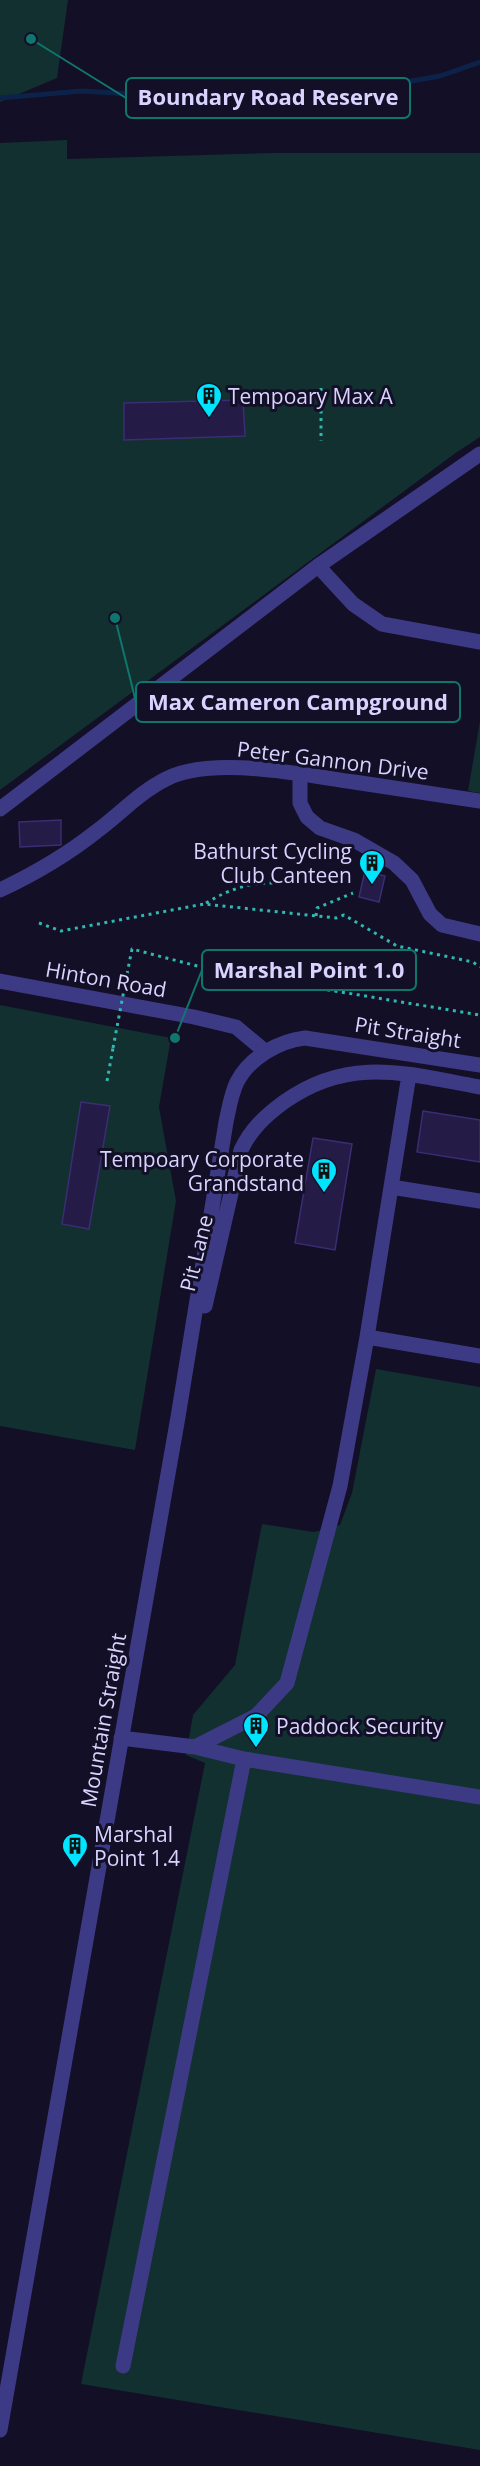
<svg xmlns="http://www.w3.org/2000/svg" width="480" height="2466" font-family="'Open Sans',sans-serif">
	<style>
		.green { fill: #12302f }
		.lines { fill: none; stroke-linecap: round; stroke-linejoin: round }
		.stream { stroke: #0c2248; stroke-width: 5 }
		.building { fill: #241b47; stroke: #3b2d73; stroke-width: 1.5 }
		.path { stroke: #2fb8b0; stroke-width: 3; stroke-dasharray: 3 4.5; stroke-linecap: butt }
		.minor { stroke: #3d3a85; stroke-width: 15 }
		.path-bridge { stroke: #2fb8b0; stroke-width: 3; stroke-dasharray: 3 4.5; stroke-linecap: butt }
		.labels { text-anchor: middle; dominant-baseline: central; stroke-width: 6; stroke-linejoin: round; paint-order: stroke }
		.poi-label { font-size: 21px; fill: #d9d4ff; stroke: #130f26; text-anchor: start }
		.street-label { font-size: 21px; fill: #d9d4ff; stroke: #130f26 }
		.leader { fill: none; stroke: #0f766e; stroke-width: 2 }
		.callout-dot { fill: #0f766e; stroke: #130f26; stroke-width: 2 }
		.callout { fill: #130f26; stroke: #0f766e; stroke-width: 2 }
		.callout-label { font-size: 22px; text-anchor: middle; font-weight: bold; fill: #d9d4ff }
	</style>
	<rect width="100%" height="100%" fill="#130f26"/>
	<path class="green" d="M0,0H68L57,78L0,102Z
		M67,140V159L272,153H480V437L457,452L0,790V143Z
		M480,721V793L468,791Z
		M0,1005L171,1038L159,1107L176,1201L135,1450L0,1426Z
		M376,1369L480,1387V2450L81,2384L205,1763L186,1755L193,1715L235,1665L262,1524L314,1532L340,1525L352,1493Z"/>
	<g class="lines">
		<path class="stream" d="M0,98L82,91L214,99L337,94L440,76L480,62"/>
	</g>
	<path class="building" d="M243,400L245,436L124,440V403Z
		M61,820V845L20,847L19,822Z
		M365,871L385,876L379,902L359,897Z
		M81,1102L110,1106L89,1229L62,1224Z
		M423,1111L480,1120V1162L417,1152Z
		M313,1138L352,1144L335,1250L295,1243Z"/>
	<g class="lines">
		<path class="path" d="M321,388V441
			M206,903C228,890 249,882 275,883
			M316,916L317,908L353,893
			M39,923L61,931L204,904L336,918L344,915L397,946L473,962L480,967
			M127,974L132,949L220,972L480,1015
			M107,1081L113,1048"/>
		<path class="minor" d="M318,566L353,604L382,624L480,642
			M300,774V803L307,817L320,828L354,840L394,863L412,880L430,914L442,925L480,934
			M0,809L318,566L480,454
			M0,890C34,874 68,854 97,831C120,814 140,792 166,779C212,755 303,775 354,782C396,788 438,795 480,801
			M0,981L194,1017L236,1027L266,1052
			M391,1187L409,1075
			M480,1201L391,1187L367,1337L480,1356
			M205,1306L241,1150C251,1129 265,1116 284,1102C350,1055 407,1074 480,1087
			M121,1738L195,1747L244,1759L480,1797
			M195,1747L256,1716L287,1683L340,1486L367,1337
			M123,2366L244,1759
			M0,2430L178,1417L226,1122C229,1109 231,1094 237,1082C250,1057 279,1041 305,1038L480,1065"/>
		<path class="path-bridge" d="M113,1048L127,974"/>
	</g>
	<defs>
		<symbol id="building-pin" viewBox="-11 -11 22 30"><path d="M0 17L-7.5 6A9.5 9.5 0 1 1 7.5 6Z" fill="#00e5ff" stroke="#130f26"/><path d="M-4-6H4V6H1V3H-1V6H-4ZM-2.5-4.3h1.7v1.8h-1.7ZM.8-4.3h1.7v1.8H.8ZM-2.5-1h1.7V.8h-1.7ZM.8-1h1.7V.8H.8Z" fill="#111"/></symbol>
	</defs>
	<g fill-rule="evenodd">
		<use href="#building-pin" x="194" y="381" width="30" height="40"/>
		<use href="#building-pin" x="357" y="848" width="30" height="40"/>
		<use href="#building-pin" x="309" y="1156" width="30" height="40"/>
		<use href="#building-pin" x="241" y="1711" width="30" height="40"/>
		<use href="#building-pin" x="60" y="1831" width="30" height="40"/>
	</g>
	<g class="labels">
		<g class="poi-label">
			<text x="228" y="396">Tempoary Max A</text>
			<text x="352" y="851" text-anchor="end">Bathurst Cycling<tspan x="352" dy="24">Club Canteen</tspan></text>
			<text x="304" y="1159" text-anchor="end">Tempoary Corporate<tspan x="304" dy="24">Grandstand</tspan></text>
			<text x="276" y="1726">Paddock Security</text>
			<text x="94" y="1834">Marshal<tspan x="94" dy="24">Point 1.4</tspan></text>
		</g>
		<g class="street-label">
			<text transform="translate(333 760) rotate(7)">Peter Gannon Drive</text>
			<text transform="translate(106 979) rotate(10)">Hinton Road</text>
			<text transform="translate(408 1032) rotate(9)">Pit Straight</text>
			<text transform="translate(196 1253) rotate(-76)">Pit Lane</text>
			<text transform="translate(103 1720) rotate(-80)">Mountain Straight</text>
		</g>
	</g>
	<path class="leader" d="M31 39L126 98M115 618L136 702M175 1038L202 970"/>
	<g class="callout-dot">
		<circle cx="31" cy="39" r="6"/>
		<circle cx="115" cy="618" r="6"/>
		<circle cx="175" cy="1038" r="6"/>
	</g>
	<g class="callout">
		<rect x="126" y="78" width="284" height="40" rx="6"/>
		<rect x="136" y="682" width="324" height="40" rx="6"/>
		<rect x="202" y="950" width="214" height="40" rx="6"/>
	</g>
	<g class="callout-label">
		<text x="268" y="105">Boundary Road Reserve</text>
		<text x="298" y="710">Max Cameron Campground</text>
		<text x="309" y="978">Marshal Point 1.0</text>
	</g>
</svg>
